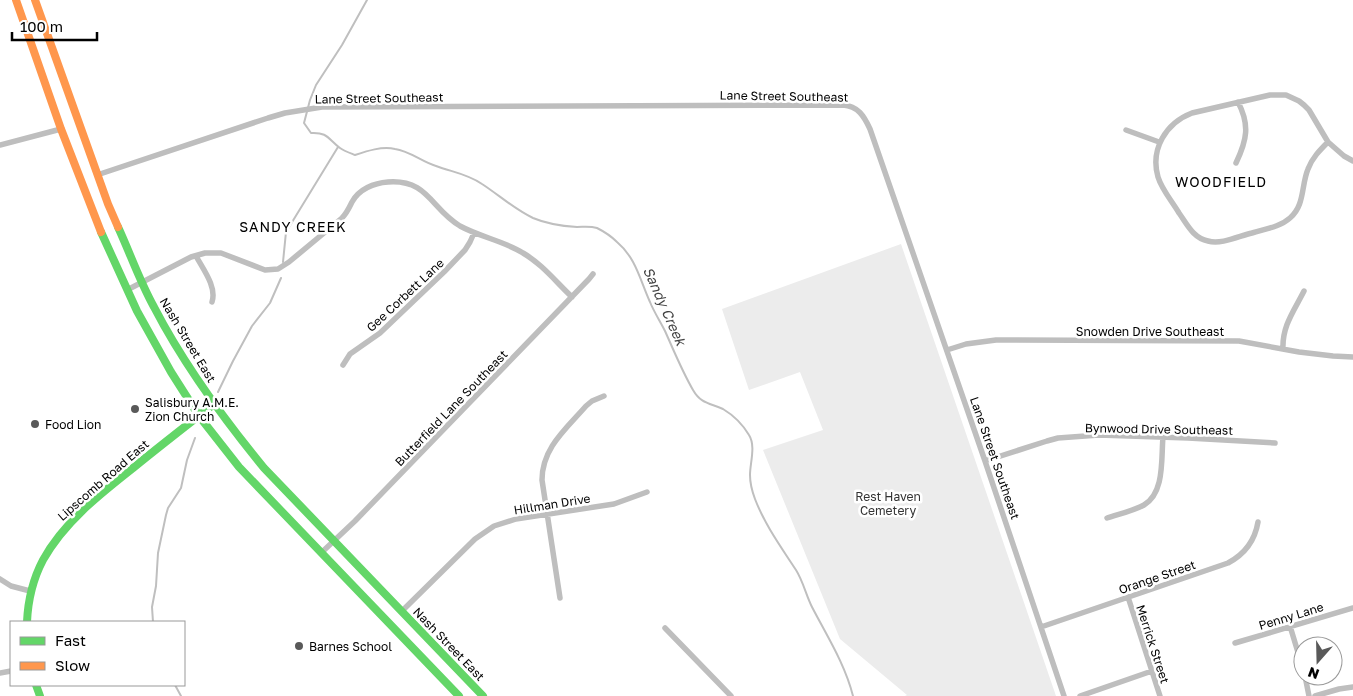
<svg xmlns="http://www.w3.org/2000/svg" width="1353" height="696" font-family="'Golos Text',sans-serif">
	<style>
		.green { fill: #ececec }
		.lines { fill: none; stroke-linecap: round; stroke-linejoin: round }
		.stream { stroke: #bfbfbf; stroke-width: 2 }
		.street { stroke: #bebebe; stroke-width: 5.5 }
		.fast { stroke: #63d668; stroke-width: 8 }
		.slow { stroke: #ff974d; stroke-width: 8 }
		.poi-dot { fill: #595959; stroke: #fff; stroke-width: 2 }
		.labels { text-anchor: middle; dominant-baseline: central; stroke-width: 5; stroke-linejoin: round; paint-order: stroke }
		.street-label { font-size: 12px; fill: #000; stroke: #fff }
		.poi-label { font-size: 12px; fill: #000; stroke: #fff; text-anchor: start }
		.park-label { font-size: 12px; fill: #333; stroke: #fff }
		.neighbourhood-label { font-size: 14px; letter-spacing: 1px; fill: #000; stroke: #fff }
		.water-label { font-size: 14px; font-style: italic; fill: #444; stroke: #fff }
	</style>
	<rect width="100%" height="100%" fill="#fff"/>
	<path class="green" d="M901,244L1056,696H905L907,695L840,639L763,450L823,430L800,372L749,390L722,309Z"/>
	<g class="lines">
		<path class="stream" d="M367,0L342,45L316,85L310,100L304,123L311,133C328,132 328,139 340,148C344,151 350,153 355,155C367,151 382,146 395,149C410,151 422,162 436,166C452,172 468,174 482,184C499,195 514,209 533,218C547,224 561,226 577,227C584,227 590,226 597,228C603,231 612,237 617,242C636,258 640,280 650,302C654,312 660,321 665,331C674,351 682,371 693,390C701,404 710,403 723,409C733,415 743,425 749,435C756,446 750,463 750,475C750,484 752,491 755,499C765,525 781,547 796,570C803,581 806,595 812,607C827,636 845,664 853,696
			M283,262L286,232L338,147
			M218,392L233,361L252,326L270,303L281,278
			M153,622L152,607L156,586L158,553L166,515L168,508L181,488L187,460L195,438
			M175,685L181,696"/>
		<path class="street" d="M1126,130L1159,142
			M1328,142C1320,150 1312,158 1308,169C1301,186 1305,205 1290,218C1280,227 1265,229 1252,233C1239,236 1221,245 1208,241C1193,238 1187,224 1179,213C1172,201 1162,190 1158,177C1150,149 1166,123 1192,113L1270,95H1286L1299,101L1304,105L1309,110L1328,142L1344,156L1353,161
			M0,145L61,129
			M1236,163C1247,140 1250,125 1238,102
			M97,175L268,118L285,113L322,107L843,105C858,106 864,116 870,129L985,461L1064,696
			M196,256C203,269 217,287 212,302
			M127,290L191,257L205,253H221L265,270L278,269L289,262L342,218C347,213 349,208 352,202C359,189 374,183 388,182C428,179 431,209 460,226C480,237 504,241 523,253C542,264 556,282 572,297
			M1283,349C1282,326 1294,311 1304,291
			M947,350L966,344L996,340L1239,341L1299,352L1333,356L1353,357
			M343,365L350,354L380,333L444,272L465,250L470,242L474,233
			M985,461L1047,441L1058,438L1099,435L1188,438L1275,443
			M1107,518C1119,514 1133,511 1144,505C1165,493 1161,458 1163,437
			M321,553L355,521L589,279L593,274
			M0,579L11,586L30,591
			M1128,597L1160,696
			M560,598L542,480C542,448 566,429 586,406L592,401L604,396
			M402,611L475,539L494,526L516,519L614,504L647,492
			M1290,626L1303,669
			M1041,627L1228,563C1245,554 1255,540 1258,522
			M665,628L731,696
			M1235,643L1353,608
			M0,673L11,671
			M1305,676L1309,696
			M1080,696L1152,671
			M1315,696L1339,689L1353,687"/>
		<path class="fast" d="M118,227C130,253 140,282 154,307C184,365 223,418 264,468L483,696
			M101,232L137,311L171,372L199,416L239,467L459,696
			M27,622C28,600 33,579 43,560C64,522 100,494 133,468C160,446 187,425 214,404
			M36,685L40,696"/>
		<path class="slow" d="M16,0L61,129L101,232
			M35,0L108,204L118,227"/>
	</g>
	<g class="poi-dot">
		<circle cx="135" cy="409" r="5"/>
		<circle cx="35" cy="424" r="5"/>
		<circle cx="299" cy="646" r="5"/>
	</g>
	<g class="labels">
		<g class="street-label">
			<text transform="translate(784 96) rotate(1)">Lane Street Southeast</text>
			<text transform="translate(379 98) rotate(-1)">Lane Street Southeast</text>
			<text transform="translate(405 295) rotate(-43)">Gee Corbett Lane</text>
			<text x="1150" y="331">Snowden Drive Southeast</text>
			<text transform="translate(188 340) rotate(59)">Nash Street East</text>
			<text transform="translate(451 408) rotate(-46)">Butterfield Lane Southeast</text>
			<text transform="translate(1159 429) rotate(1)">Bynwood Drive Southeast</text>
			<text transform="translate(995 458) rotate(71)">Lane Street Southeast</text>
			<text transform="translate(103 480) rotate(-41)">Lipscomb Road East</text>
			<text transform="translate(552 504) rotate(-9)">Hillman Drive</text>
			<text transform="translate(1157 577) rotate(-19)">Orange Street</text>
			<text transform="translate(1291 616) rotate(-17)">Penny Lane</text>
			<text transform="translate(449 644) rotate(46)">Nash Street East</text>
			<text transform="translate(1153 644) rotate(72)">Merrick Street</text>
		</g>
		<g class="poi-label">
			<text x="145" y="402">Salisbury A.M.E.<tspan x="145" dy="14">Zion Church</tspan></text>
			<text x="45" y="424">Food Lion</text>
			<text x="309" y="646">Barnes School</text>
		</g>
		<g class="park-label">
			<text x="888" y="496">Rest Haven<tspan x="888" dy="14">Cemetery</tspan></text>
		</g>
		<g class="neighbourhood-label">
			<text x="1221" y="181">WOODFIELD</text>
			<text x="293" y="226">SANDY CREEK</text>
		</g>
		<g class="water-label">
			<text transform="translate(665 306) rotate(66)">Sandy Creek</text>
		</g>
	</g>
	<rect x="10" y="621" width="175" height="65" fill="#ffffff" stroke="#999999"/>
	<rect x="20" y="637" width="25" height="8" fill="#63d668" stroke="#999999"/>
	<text x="55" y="646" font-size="15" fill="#000000">Fast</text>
	<rect x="20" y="662" width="25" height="8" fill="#ff974d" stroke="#999999"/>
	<text x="55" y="671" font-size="15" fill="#000000">Slow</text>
	<g transform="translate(1318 661) rotate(200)"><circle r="24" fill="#ffffff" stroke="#999999"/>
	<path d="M0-4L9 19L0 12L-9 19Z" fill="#595959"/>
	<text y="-8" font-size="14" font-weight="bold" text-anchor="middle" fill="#000000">N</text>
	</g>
	<path d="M12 32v8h85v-8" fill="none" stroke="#000000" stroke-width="2.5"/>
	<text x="20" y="32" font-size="15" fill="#000000" stroke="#ffffff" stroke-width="4" paint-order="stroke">100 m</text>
</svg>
